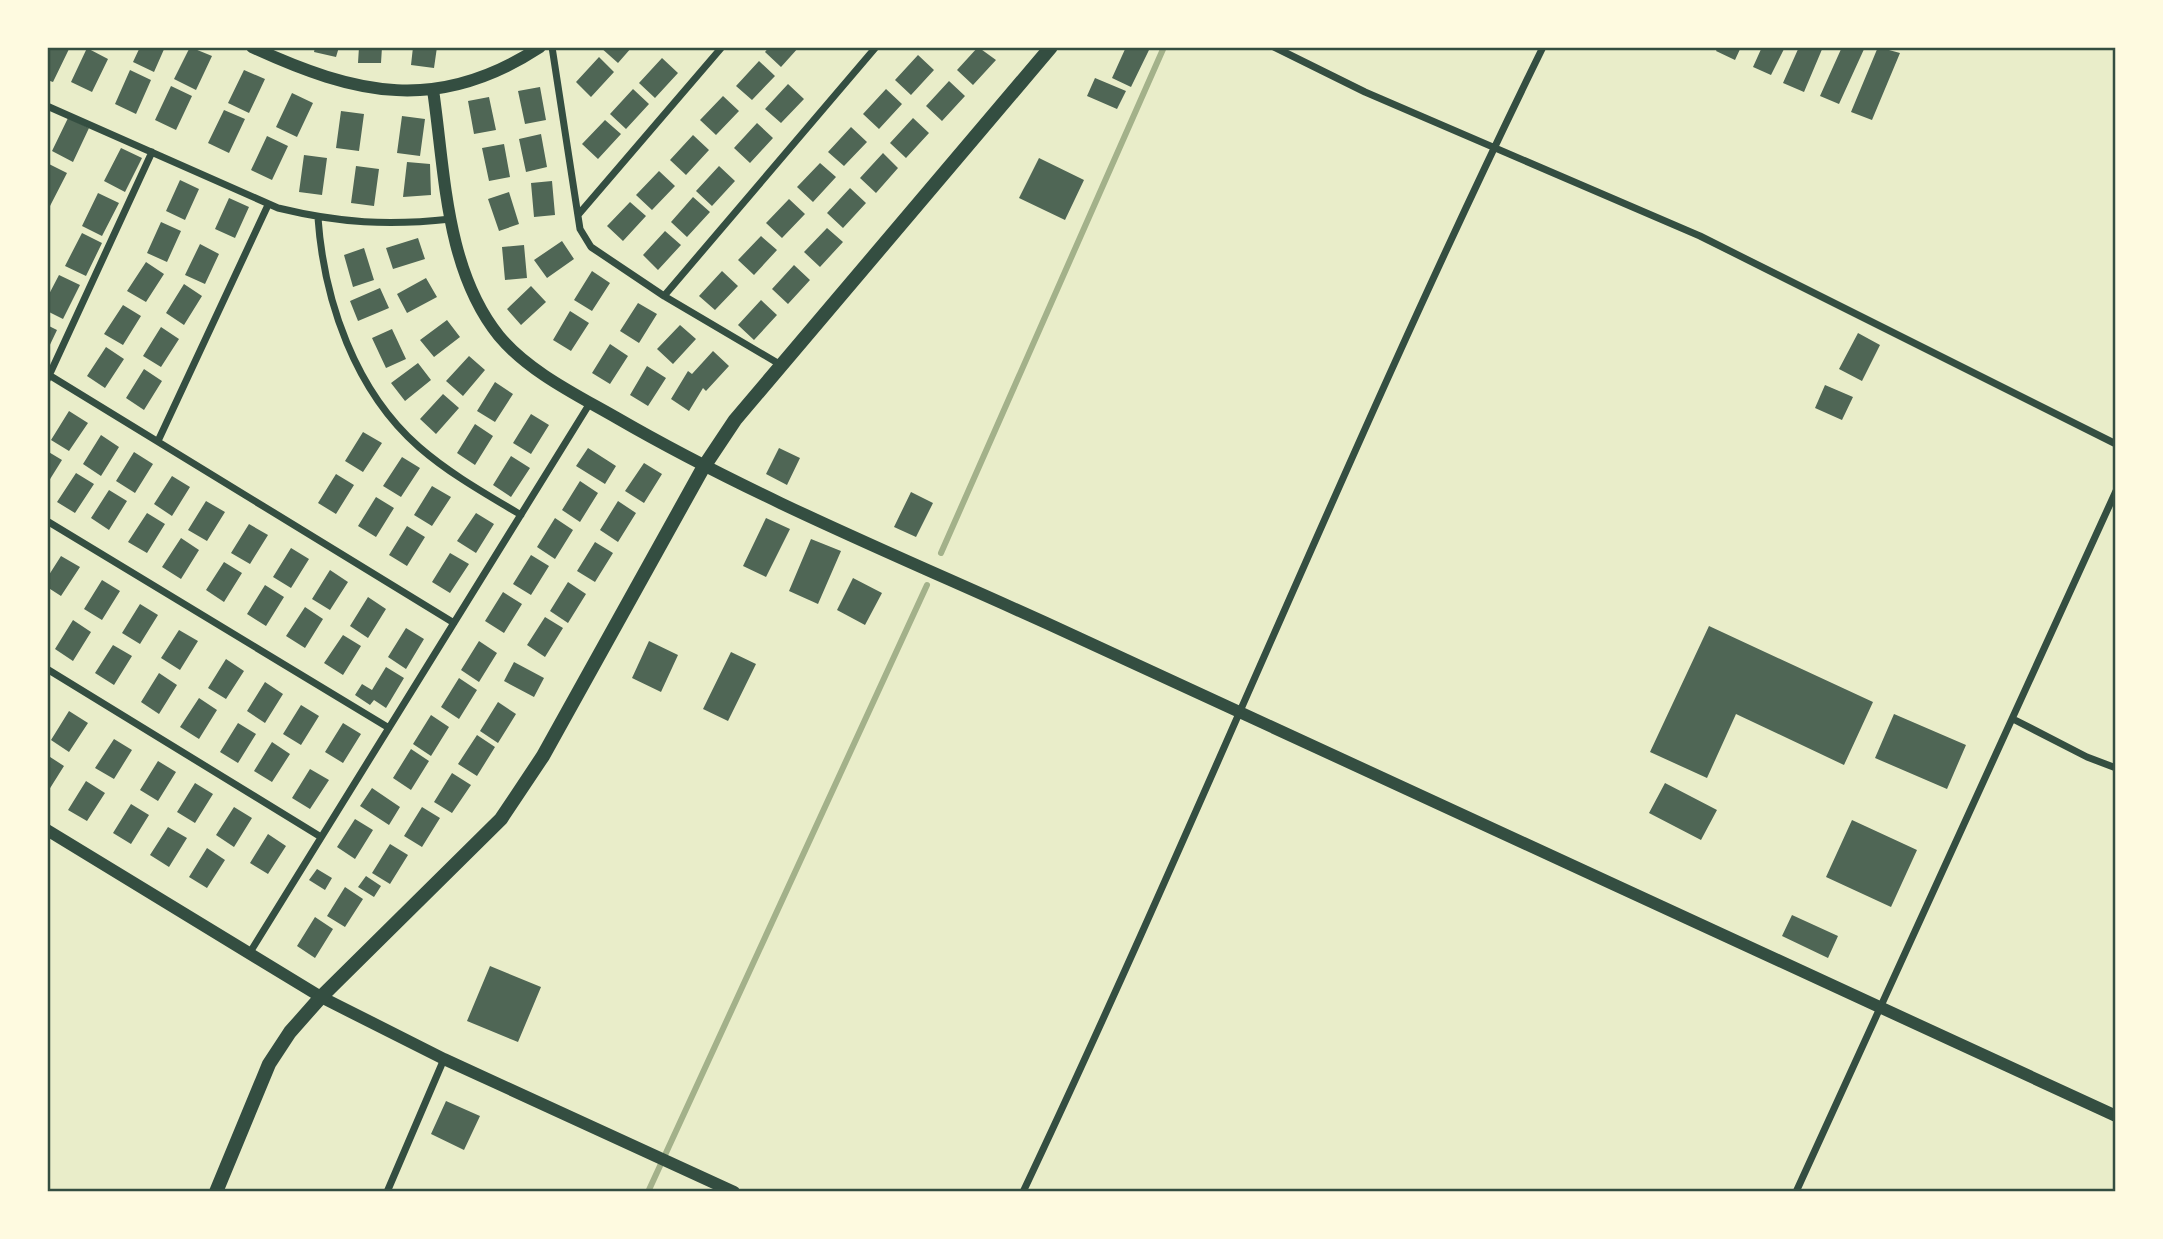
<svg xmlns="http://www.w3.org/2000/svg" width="2163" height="1239" font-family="'Space Grotesk',sans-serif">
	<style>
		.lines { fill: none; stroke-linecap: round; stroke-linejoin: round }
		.stream { stroke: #a3b18a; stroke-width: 6 }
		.building { fill: #4f6655 }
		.minor { stroke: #344e41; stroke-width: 7 }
		.tertiary { stroke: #344e41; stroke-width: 12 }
		.secondary { stroke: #344e41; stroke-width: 14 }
		.neatline { fill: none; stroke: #344e41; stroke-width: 2.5 }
	</style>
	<rect width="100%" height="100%" fill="#e9edc9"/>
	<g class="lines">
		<path class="stream" d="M941,553L1164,47
			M648,1192L927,585"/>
	</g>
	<path class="building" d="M47,47L69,49L53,82L47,80Z
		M140,47H165L154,72L133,62Z
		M190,47L212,56L196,90L174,79Z
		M315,47H339L336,57L314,52Z
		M359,47H382L381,63H358Z
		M413,47H437L434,68L411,65Z
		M600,47H632L618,63Z
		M769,47H799L781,67L765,52Z
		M978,47L996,60L973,85L957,70Z
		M1126,47L1149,50L1131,87L1112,78Z
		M1718,47H1741L1735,60L1716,51Z
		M1762,47H1785L1771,75L1753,67Z
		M1799,47H1823L1804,92L1783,83Z
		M1842,47H1865L1839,104L1820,96Z
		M1878,47L1900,53L1872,120L1851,112Z
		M87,48L108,59L92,92L71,82Z
		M918,55L934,70L911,95L895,80Z
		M599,57L614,72L591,97L576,82Z
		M662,58L678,73L655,98L639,83Z
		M759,61L775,76L752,100L736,86Z
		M130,70L151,80L136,114L115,104Z
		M244,70L265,79L249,113L228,103Z
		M1095,78L1126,91L1117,109L1087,96Z
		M949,81L965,96L942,121L926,106Z
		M788,84L804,99L781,123L765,109Z
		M171,86L192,96L176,130L155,120Z
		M540,87L546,120L525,124L518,91Z
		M633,89L649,104L626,129L610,114Z
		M886,89L902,104L879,129L863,114Z
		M292,93L313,103L297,137L276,127Z
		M723,96L739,111L716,135L700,120Z
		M489,97L496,130L474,134L468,101Z
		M224,110L245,119L229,153L208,143Z
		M341,111L364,114L359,151L336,148Z
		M402,116L425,119L420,156L397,153Z
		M68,118L89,128L73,162L52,151Z
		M913,118L929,133L906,158L890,143Z
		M605,120L621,134L598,159L582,144Z
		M757,123L773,138L750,163L734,148Z
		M851,127L867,142L844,166L828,152Z
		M541,134L547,167L526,172L519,139Z
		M693,135L709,150L686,175L670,160Z
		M267,136L288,146L272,180L251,170Z
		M504,144L510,177L489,181L482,148Z
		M121,148L142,158L125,192L104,181Z
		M883,153L898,168L876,193L860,178Z
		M304,155L327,158L322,195L299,192Z
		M1039,158L1084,180L1065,220L1019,198Z
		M407,162L430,164L431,195L403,197Z
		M47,163L67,173L50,206L47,205Z
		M820,163L836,177L813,202L797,187Z
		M356,166L379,169L374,206L351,203Z
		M719,166L735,181L712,206L696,191Z
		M659,171L675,186L652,210L636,195Z
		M180,180L199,189L185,220L166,211Z
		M552,181L555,215L534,217L531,183Z
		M850,188L866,203L843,228L827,213Z
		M509,192L519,224L499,231L488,199Z
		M98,193L119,203L102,236L82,226Z
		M693,197L710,212L687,237L671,222Z
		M229,198L249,207L235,238L215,229Z
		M789,199L805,214L782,238L766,223Z
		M630,202L646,216L623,241L607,226Z
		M161,222L181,231L167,262L147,253Z
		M827,228L843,242L820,267L804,252Z
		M665,231L681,245L658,270L643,255Z
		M82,233L102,243L86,276L65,266Z
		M761,236L777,250L754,275L738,260Z
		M418,238L425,259L393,269L386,248Z
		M562,241L574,259L547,278L534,260Z
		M200,244L219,254L205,284L185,275Z
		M524,245L527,278L505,280L502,247Z
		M364,248L374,280L353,287L344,255Z
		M146,262L164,274L146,302L127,291Z
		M794,265L810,280L788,304L772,289Z
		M592,271L610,283L592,311L574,300Z
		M722,271L738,286L715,310L699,296Z
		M59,275L80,285L63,319L47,311V298Z
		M426,278L437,297L407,313L397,294Z
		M184,284L202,296L184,325L166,313Z
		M531,286L546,302L521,325L507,309Z
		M380,288L389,308L358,321L350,301Z
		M761,300L777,315L754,340L738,325Z
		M638,303L657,314L639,343L620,331Z
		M123,305L141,316L123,345L104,334Z
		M570,311L589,323L571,351L553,340Z
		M447,320L460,337L434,357L420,340Z
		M47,325L57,330L47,351Z
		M680,325L696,339L673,364L657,349Z
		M161,327L179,339L161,367L143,356Z
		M392,329L406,359L386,368L372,338Z
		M1858,333L1880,345L1862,381L1839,369Z
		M610,344L628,356L610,384L592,373Z
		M106,347L124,359L105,388L87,376Z
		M713,351L729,366L706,391L703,388L689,411L671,399L688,371L692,374Z
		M469,356L485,370L463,396L446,381Z
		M418,363L431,380L405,401L391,383Z
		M647,366L666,378L648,406L630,395Z
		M144,369L162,381L144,410L126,398Z
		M495,382L513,394L495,422L477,411Z
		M1825,385L1853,397L1842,420L1815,408Z
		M443,394L459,408L436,434L420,419Z
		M69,411L88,423L69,451L51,440Z
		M531,414L549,425L531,454L513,443Z
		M475,424L493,436L475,465L457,453Z
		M363,432L382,443L363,472L345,461Z
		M101,435L119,447L101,476L83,464Z
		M588,448L616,466L605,484L576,466Z
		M779,448L800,458L787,485L766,474Z
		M47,451L62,460L47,484Z
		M134,452L153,464L135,493L116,481Z
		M511,456L530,468L511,497L493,485Z
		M402,457L420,468L401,497L383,486Z
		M644,463L662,474L644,503L625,491Z
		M76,473L94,484L75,513L57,502Z
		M336,474L354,485L336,514L318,503Z
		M172,476L190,487L172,516L154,504Z
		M580,481L598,493L580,522L562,510Z
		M432,486L451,497L432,526L414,515Z
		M109,490L127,501L109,530L91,518Z
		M911,492L933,503L916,537L894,527Z
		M376,497L394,508L376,537L358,526Z
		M206,501L225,512L207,541L188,530Z
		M618,501L636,513L618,542L600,530Z
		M147,513L165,524L147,553L128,542Z
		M476,513L494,524L476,553L457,541Z
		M555,518L573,530L555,559L537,547Z
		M766,518L790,529L766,577L743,566Z
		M249,524L268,535L250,564L231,553Z
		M407,526L425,537L407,566L389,555Z
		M181,538L199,550L181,579L162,567Z
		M811,539L841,551L818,604L789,591Z
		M595,542L613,553L595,582L577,571Z
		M291,548L309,559L291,588L273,577Z
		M450,553L469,564L450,593L432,582Z
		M531,555L549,566L531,595L513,584Z
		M61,556L80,567L61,596L47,587V578Z
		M224,562L242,573L224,602L206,590Z
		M330,570L348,582L330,610L312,599Z
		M853,578L882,593L865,625L837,610Z
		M102,580L120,591L102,620L84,609Z
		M568,582L586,594L568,623L550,611Z
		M265,585L284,597L266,626L247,614Z
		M503,592L522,604L504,633L485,621Z
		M368,597L386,609L368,638L350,626Z
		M140,604L158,615L140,644L122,633Z
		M305,607L323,619L305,648L286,636Z
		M545,617L563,628L545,657L527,645Z
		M73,620L91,632L73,661L55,649Z
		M1709,626L1873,702L1844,765L1736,714L1707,778L1650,752Z
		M406,628L424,639L406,669L388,657Z
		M179,630L198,641L180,670L161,658Z
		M343,635L361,646L343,675L324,663Z
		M479,641L497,653L479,682L461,670Z
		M649,641L678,655L661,692L632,678Z
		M113,645L132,656L114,685L95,673Z
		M731,652L756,664L728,721L703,709Z
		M226,659L244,671L226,699L208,688Z
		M514,662L544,678L534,697L504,681Z
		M386,667L404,678L386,708L374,700L370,705L355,695L362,684L372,690Z
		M159,673L177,685L159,714L141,702Z
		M459,678L477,690L459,719L441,707Z
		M265,682L283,694L265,723L247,711Z
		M199,698L217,710L199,739L180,727Z
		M498,702L516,714L498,743L480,731Z
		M301,705L319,716L301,745L283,734Z
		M69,711L88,723L69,752L51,740Z
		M1894,714L1966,745L1947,789L1875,758Z
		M431,715L449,727L431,756L413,744Z
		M238,723L256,734L238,763L220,752Z
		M343,723L361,734L343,763L325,752Z
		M477,735L495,747L477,776L458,764Z
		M114,739L132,750L114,779L95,768Z
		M272,742L290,754L272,782L254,771Z
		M411,749L429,761L411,790L393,778Z
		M47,755L64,766L47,793Z
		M158,761L176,772L158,801L140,790Z
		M310,769L329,780L310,809L292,798Z
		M452,773L471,785L452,813L434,802Z
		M86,781L105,793L87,821L68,810Z
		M195,783L213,794L195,823L177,812Z
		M1665,783L1717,810L1701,840L1649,813Z
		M372,788L400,807L389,825L360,806Z
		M131,804L149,815L131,844L113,833Z
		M234,807L252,818L234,847L216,835Z
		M422,807L440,818L422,847L404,836Z
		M355,819L373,830L355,859L337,847Z
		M1852,820L1917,850L1891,907L1826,877Z
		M168,827L187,838L169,867L150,855Z
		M268,834L286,846L268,874L250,863Z
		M390,844L408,855L390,884L372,873Z
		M207,848L225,860L207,888L189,877Z
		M317,869L332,878L325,890L309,880Z
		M366,876L381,886L374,897L358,887Z
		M345,887L363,899L345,927L327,916Z
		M1792,915L1838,936L1828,958L1782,936Z
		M315,917L333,929L315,958L297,946Z
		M490,966L541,987L518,1042L467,1021Z
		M446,1101L480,1116L464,1150L431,1134Z"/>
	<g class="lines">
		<path class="minor" d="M552,47L580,229L591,247L664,296L781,365
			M1274,47L1365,92L1700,236L2116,444
			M47,106L278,208C340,223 388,226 451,219
			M578,215L722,47
			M318,218C324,301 355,391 419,447C450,474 486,494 521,515
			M664,296L876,47
			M49,375L454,623
			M47,380L152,152
			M158,441L268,205
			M47,521L389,728
			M47,669L321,837
			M2013,719L2087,757L2116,768
			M249,954L590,403
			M387,1192L444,1059
			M1023,1192C1202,813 1358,424 1543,47
			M1796,1192L2116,491"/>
		<path class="tertiary" d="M252,47C356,95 438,114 540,47
			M433,90C445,171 445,269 499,336C529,372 577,395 617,418C757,499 908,560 1055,627C1410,787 1761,956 2116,1116
			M47,830L321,997L444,1059L734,1192"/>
		<path class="secondary" d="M216,1192L269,1064L290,1032L321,997L501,819L543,756L703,468L735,420L1051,47"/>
	</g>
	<rect width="2163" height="1239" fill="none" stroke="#fefae0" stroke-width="98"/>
	<rect x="49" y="49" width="2065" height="1141" class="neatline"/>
</svg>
